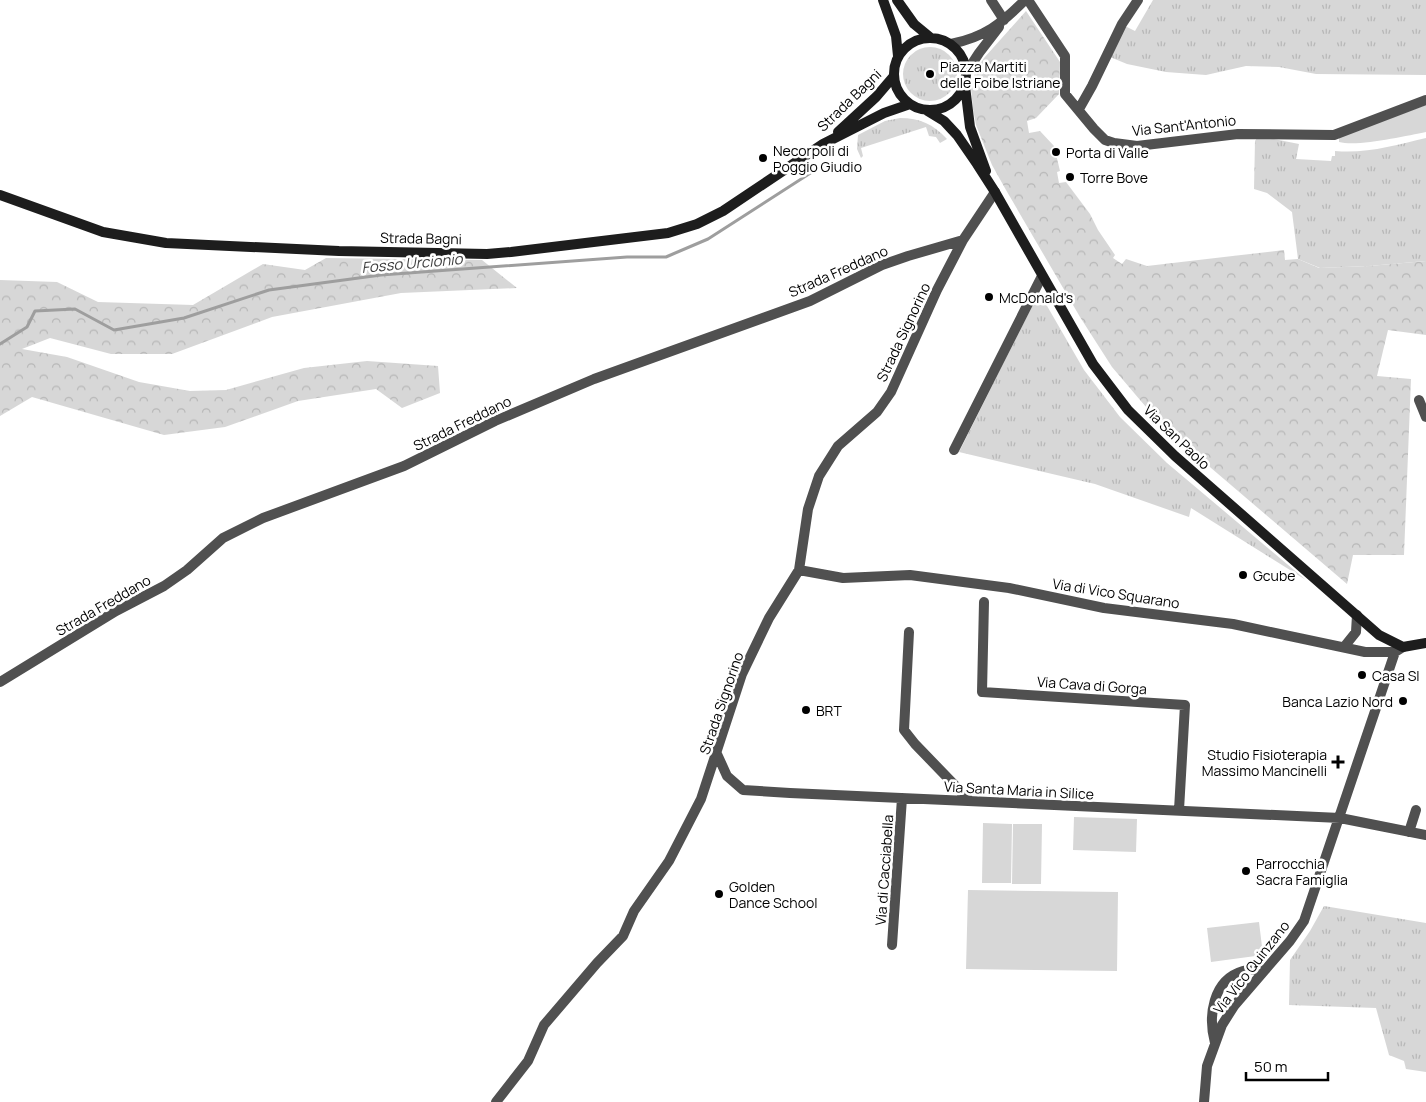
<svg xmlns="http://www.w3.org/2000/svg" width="1426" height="1102" font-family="Manrope,sans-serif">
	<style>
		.grass { fill: url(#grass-tufts) }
		.forest { fill: url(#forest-crowns) }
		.garden { fill: #d7d7d7 }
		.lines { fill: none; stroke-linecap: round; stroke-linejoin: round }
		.stream { stroke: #9e9e9e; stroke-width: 3 }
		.street { stroke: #505050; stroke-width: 10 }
		.secondary { stroke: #1d1d1d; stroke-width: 10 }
		.poi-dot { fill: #000; stroke: #fff; stroke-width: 2 }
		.labels { text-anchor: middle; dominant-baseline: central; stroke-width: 5; stroke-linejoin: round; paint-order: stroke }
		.poi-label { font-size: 14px; fill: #000; stroke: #fff; text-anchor: start }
		.street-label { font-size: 14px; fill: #000; stroke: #fff }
		.water-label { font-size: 15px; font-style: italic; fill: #3f3f3f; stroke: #fff }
	</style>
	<defs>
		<pattern id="grass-tufts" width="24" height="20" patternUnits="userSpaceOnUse" patternTransform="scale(1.25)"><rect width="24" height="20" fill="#d7d7d7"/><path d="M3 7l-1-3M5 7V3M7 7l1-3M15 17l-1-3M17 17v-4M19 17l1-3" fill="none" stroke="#b7b7b7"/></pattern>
		<pattern id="forest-crowns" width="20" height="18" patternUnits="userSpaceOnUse" patternTransform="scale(1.25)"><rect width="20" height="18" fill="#d7d7d7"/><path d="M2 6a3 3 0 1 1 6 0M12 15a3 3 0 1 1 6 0" fill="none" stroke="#b7b7b7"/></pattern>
	</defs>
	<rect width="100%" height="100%" fill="#fff"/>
	<path class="grass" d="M1153,0H1426V75L1316,74L1279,67L1246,66L1206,75L1166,72L1127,64L1110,57L1125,26L1135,31Z
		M903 74a27 27 0 1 1 54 0a27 27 0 1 1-54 0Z
		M900,118C920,118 933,124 947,139L940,143L936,137L929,136L926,127L861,148L863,156L861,158L857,149L858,135L885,121Z
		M1263,137L1299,144L1296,159L1331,161L1332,156H1335V151C1366,154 1396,145 1426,138V261L1369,266L1320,268L1298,259L1292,212L1267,193L1254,189L1255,141L1257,138Z
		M1039,292L1084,370L1120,417L1167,463L1306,580L1191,508L1189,517L1095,484L959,452Z
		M1324,906L1426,923V1072L1406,1069L1404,1061L1389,1055L1376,1008L1289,1005L1290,960L1310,931Z"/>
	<path class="forest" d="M1026,11L1060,62L1059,94L1036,118L1027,121L1029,133L1040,131L1054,146L1060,171L1057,172L1059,183L1066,182L1090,214L1098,230L1115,255L1113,258L1122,264L1126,259L1147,266L1284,250L1285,260L1298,259L1319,268L1369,266L1426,261V335L1388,330L1377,376L1411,379L1404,555H1353L1347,584L1163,427L1112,367L1080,317L1006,190L992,165L976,125L973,109L971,88L975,72L984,58Z
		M326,258L482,260L517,288L401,293L272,317L172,354H111L50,338L22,349L67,357L139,382L190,391L226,390L304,368L367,361L438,366L440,393L402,408L376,389L298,401L225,427L164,435L32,397L0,416V280L57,282L98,302L193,305L263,264L305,270Z"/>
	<path class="garden" d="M1426,105V132C1405,136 1358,147 1339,142V137Z
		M1074,817L1137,819L1136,852L1073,850Z
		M983,823L1012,824L1011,883H982Z
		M1013,824H1042L1041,884H1012Z
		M968,890L1118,892L1117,971L966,969Z
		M1259,922L1263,955L1211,962L1207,928Z"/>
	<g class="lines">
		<path class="stream" d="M0,344L27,327L35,311L75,309L114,330L184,318L269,290L381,275L627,257H666L708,239L826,163"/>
		<path class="street" d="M991,0L1004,20
			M1028,0L1065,56V94L1094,129L1105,140L1114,143L1137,146L1238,134L1334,135L1426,100
			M951,44C985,37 1001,24 1025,0
			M966,73L979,53L999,27
			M1079,109L1092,86L1122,24L1138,0
			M1419,400L1426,417
			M954,450L1042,276
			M799,570L843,578L910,575L1009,588L1104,608L1233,624L1365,652H1395L1403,647
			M984,602L982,692L1185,705L1179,810
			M909,632L904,730L915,744L970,801
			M1344,647L1356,632L1357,615
			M0,682L116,611L164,586L187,570L223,538L263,518L404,466L495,421L594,379L810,301L882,265L908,256L963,240
			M717,754L727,776L743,790L790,793L1340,818L1426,835
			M1409,832L1416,810
			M892,945L902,798
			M1215,1043C1208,1017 1212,980 1243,971C1250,969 1259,969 1266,969
			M496,1102L528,1061L544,1025L597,963L623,936L634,911L669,861L701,799L742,674L769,618L799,570L808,509L819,476L838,446L877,412L891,392L937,290L963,240L995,192
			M1204,1102L1207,1066L1222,1025L1234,1006L1290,941L1304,921L1395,652"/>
		<path class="secondary" d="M883,0L896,36L898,56
			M897,0L914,24L931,38
			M894 74a36 36 0 1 1 72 0a36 36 0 1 1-72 0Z
			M965,86L970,127L986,171
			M926,110L944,121L957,135L977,164L995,192L1093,364L1128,410L1175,456L1379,635L1403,647L1426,643
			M838,132L876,97L894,76
			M0,195L103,232L166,243L339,251L487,254L511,252L668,233L697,224L723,211L823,144L884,113L910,104"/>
	</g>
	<g class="poi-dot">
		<circle cx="930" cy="74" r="5"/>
		<circle cx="1056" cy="152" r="5"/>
		<circle cx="763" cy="158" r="5"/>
		<circle cx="1070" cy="177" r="5"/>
		<circle cx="989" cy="297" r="5"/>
		<circle cx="1243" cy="575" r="5"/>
		<circle cx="1362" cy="675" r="5"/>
		<circle cx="1403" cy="701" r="5"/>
		<circle cx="806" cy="710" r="5"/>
		<path d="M1335.5 754.5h5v5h5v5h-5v5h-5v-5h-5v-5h5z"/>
		<circle cx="1246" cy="871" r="5"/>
		<circle cx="719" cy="894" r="5"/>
	</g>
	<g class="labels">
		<g class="poi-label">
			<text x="940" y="66">Piazza Martiti<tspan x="940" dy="16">delle Foibe Istriane</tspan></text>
			<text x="773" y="150">Necorpoli di<tspan x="773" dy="16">Poggio Giudio</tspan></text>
			<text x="1066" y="152">Porta di Valle</text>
			<text x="1080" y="177">Torre Bove</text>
			<text x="999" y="297">McDonald's</text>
			<text x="1253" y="575">Gcube</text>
			<text x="1372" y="675">Casa SI</text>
			<text x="1393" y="701" text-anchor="end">Banca Lazio Nord</text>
			<text x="816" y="710">BRT</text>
			<text x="1327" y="754" text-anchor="end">Studio Fisioterapia<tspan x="1327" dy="16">Massimo Mancinelli</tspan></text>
			<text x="1256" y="863">Parrocchia<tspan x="1256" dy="16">Sacra Famiglia</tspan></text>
			<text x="729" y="886">Golden<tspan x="729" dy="16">Dance School</tspan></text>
		</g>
		<g class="street-label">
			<text transform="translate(849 100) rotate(-44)">Strada Bagni</text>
			<text transform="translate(1184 125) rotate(-6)">Via Sant'Antonio</text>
			<text transform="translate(421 238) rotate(1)">Strada Bagni</text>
			<text transform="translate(838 271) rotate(-24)">Strada Freddano</text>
			<text transform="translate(903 332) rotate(-65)">Strada Signorino</text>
			<text transform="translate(462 423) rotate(-26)">Strada Freddano</text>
			<text transform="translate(1177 437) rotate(44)">Via San Paolo</text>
			<text transform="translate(1116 593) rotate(9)">Via di Vico Squarano</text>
			<text transform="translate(103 605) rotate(-30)">Strada Freddano</text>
			<text transform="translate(1092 685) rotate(4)">Via Cava di Gorga</text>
			<text transform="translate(721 703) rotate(-71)">Strada Signorino</text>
			<text transform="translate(1019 790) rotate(3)">Via Santa Maria in Silice</text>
			<text transform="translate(884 870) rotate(-86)">Via di Cacciabella</text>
			<text transform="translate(1251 967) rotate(-52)">Via Vico Quinzano</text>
		</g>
		<g class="water-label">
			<text transform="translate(412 263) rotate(-5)">Fosso Urcionio</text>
		</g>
	</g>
	<path d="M1246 1072v8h82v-8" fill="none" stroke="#000000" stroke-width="2.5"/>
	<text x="1254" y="1072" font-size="15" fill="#000000" stroke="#ffffff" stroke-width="4" paint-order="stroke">50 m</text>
</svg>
